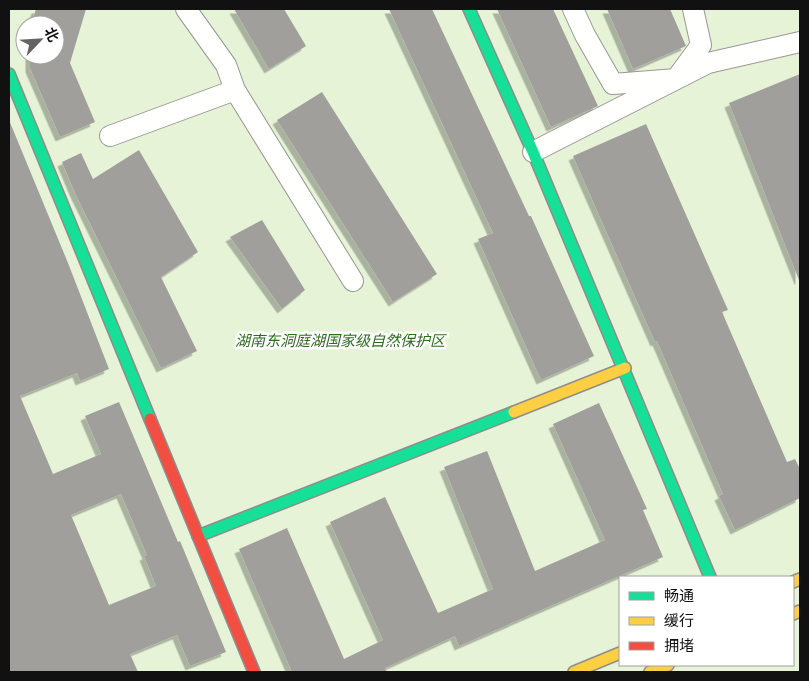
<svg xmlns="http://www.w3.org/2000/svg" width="809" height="681" font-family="'Zilla Slab','Noto Sans SC',serif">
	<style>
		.green { fill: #e7f3d7; fill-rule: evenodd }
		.building { fill: #a19f9c; fill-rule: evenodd; filter: url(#shadow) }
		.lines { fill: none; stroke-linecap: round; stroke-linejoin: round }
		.street-casing { stroke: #979795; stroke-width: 22 }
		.fast-casing { stroke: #8e8d8b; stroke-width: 14 }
		.slow-casing { stroke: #8e8d8b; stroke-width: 14 }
		.jam-casing { stroke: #8e8d8b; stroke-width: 14 }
		.street { stroke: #fffffe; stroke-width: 20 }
		.fast { stroke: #16e098; stroke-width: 11 }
		.slow { stroke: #ffcf43; stroke-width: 11 }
		.jam { stroke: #f24e42; stroke-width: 11 }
		.labels { text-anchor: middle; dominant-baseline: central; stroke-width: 5; stroke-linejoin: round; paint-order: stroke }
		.park-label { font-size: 15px; font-style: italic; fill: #2f6b1f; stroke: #fff }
	</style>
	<defs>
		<filter id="shadow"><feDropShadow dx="-4.5" dy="4.5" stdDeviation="0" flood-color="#0004"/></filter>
	</defs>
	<rect width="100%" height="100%" fill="#fdfcf7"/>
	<path class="green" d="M9,9H800V672H9ZM25,25H55V55H25ZM620,577H793V665H620Z"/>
	<path class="building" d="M36,9H86L70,63L95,122L60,137L30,68V55H55V25H31Z
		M234,9H284L306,46L269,69Z
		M389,9H432L529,216H531L594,356L541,380L478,239L493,233Z
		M497,9H553L598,106L551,127Z
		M607,9H670L686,46L633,69Z
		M800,74V280H799L729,103Z
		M322,92L437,274L393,302L277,120Z
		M9,120L68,263L109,369L80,381L77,373L20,396L53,474L101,454L85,416L119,402L178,542L180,541L226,652L190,666L177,635L130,654L138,672H9ZM121,494L147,555L144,556L156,586L109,605L71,515Z
		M646,124L728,310L722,312L787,462L795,459L800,469V498L735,530L719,496L723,494L657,341L655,342L573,156Z
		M139,150L198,252L161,277L197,351L161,368L75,193L62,162L81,153L93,179Z
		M262,220L305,290L282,309L230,237Z
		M599,403L647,509L643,510L663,557L459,646L455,636L385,668L387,672H292L239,549L287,528L344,659L383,640L330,522L385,497L438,613L493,589L444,467L487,451L535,571L605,540L553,424Z"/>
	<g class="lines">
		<defs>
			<path id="street" d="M186,9L226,65L235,90L353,281
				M573,9L585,35L613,84L676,79L701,45L693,9
				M110,136L235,90
				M533,152L708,63L800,42"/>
			<path id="fast" d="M469,9L533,152L710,577
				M9,74L150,419
				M198,536L514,412"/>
			<path id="slow" d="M514,412L625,368
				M793,582L800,579
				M793,614L800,611
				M574,672L620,653
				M650,672L668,665"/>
			<path id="jam" d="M150,419L254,672"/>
		</defs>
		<use href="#street" class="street-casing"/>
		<use href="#fast" class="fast-casing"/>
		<use href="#slow" class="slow-casing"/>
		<use href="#jam" class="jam-casing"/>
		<use href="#street" class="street"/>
		<use href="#fast" class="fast"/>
		<use href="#slow" class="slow"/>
		<use href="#jam" class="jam"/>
	</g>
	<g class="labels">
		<g class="park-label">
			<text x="340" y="341">湖南东洞庭湖国家级自然保护区</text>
		</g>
	</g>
	<rect width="809" height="681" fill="none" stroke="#111111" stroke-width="20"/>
	<rect x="619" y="576" width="175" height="90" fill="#ffffff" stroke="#a0a0a0"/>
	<rect x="629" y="592" width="25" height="8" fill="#16e098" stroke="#a0a0a0"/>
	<text x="664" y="601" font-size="15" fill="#111111">畅通</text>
	<rect x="629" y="617" width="25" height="8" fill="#ffcf43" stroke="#a0a0a0"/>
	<text x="664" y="626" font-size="15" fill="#111111">缓行</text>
	<rect x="629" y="642" width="25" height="8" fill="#f24e42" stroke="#a0a0a0"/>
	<text x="664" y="651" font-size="15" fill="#111111">拥堵</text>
	<g transform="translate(40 40) rotate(65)"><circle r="24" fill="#ffffff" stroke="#a0a0a0"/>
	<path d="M0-4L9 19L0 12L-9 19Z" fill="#646362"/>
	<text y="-8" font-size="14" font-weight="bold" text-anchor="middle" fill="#111111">北</text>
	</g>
</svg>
